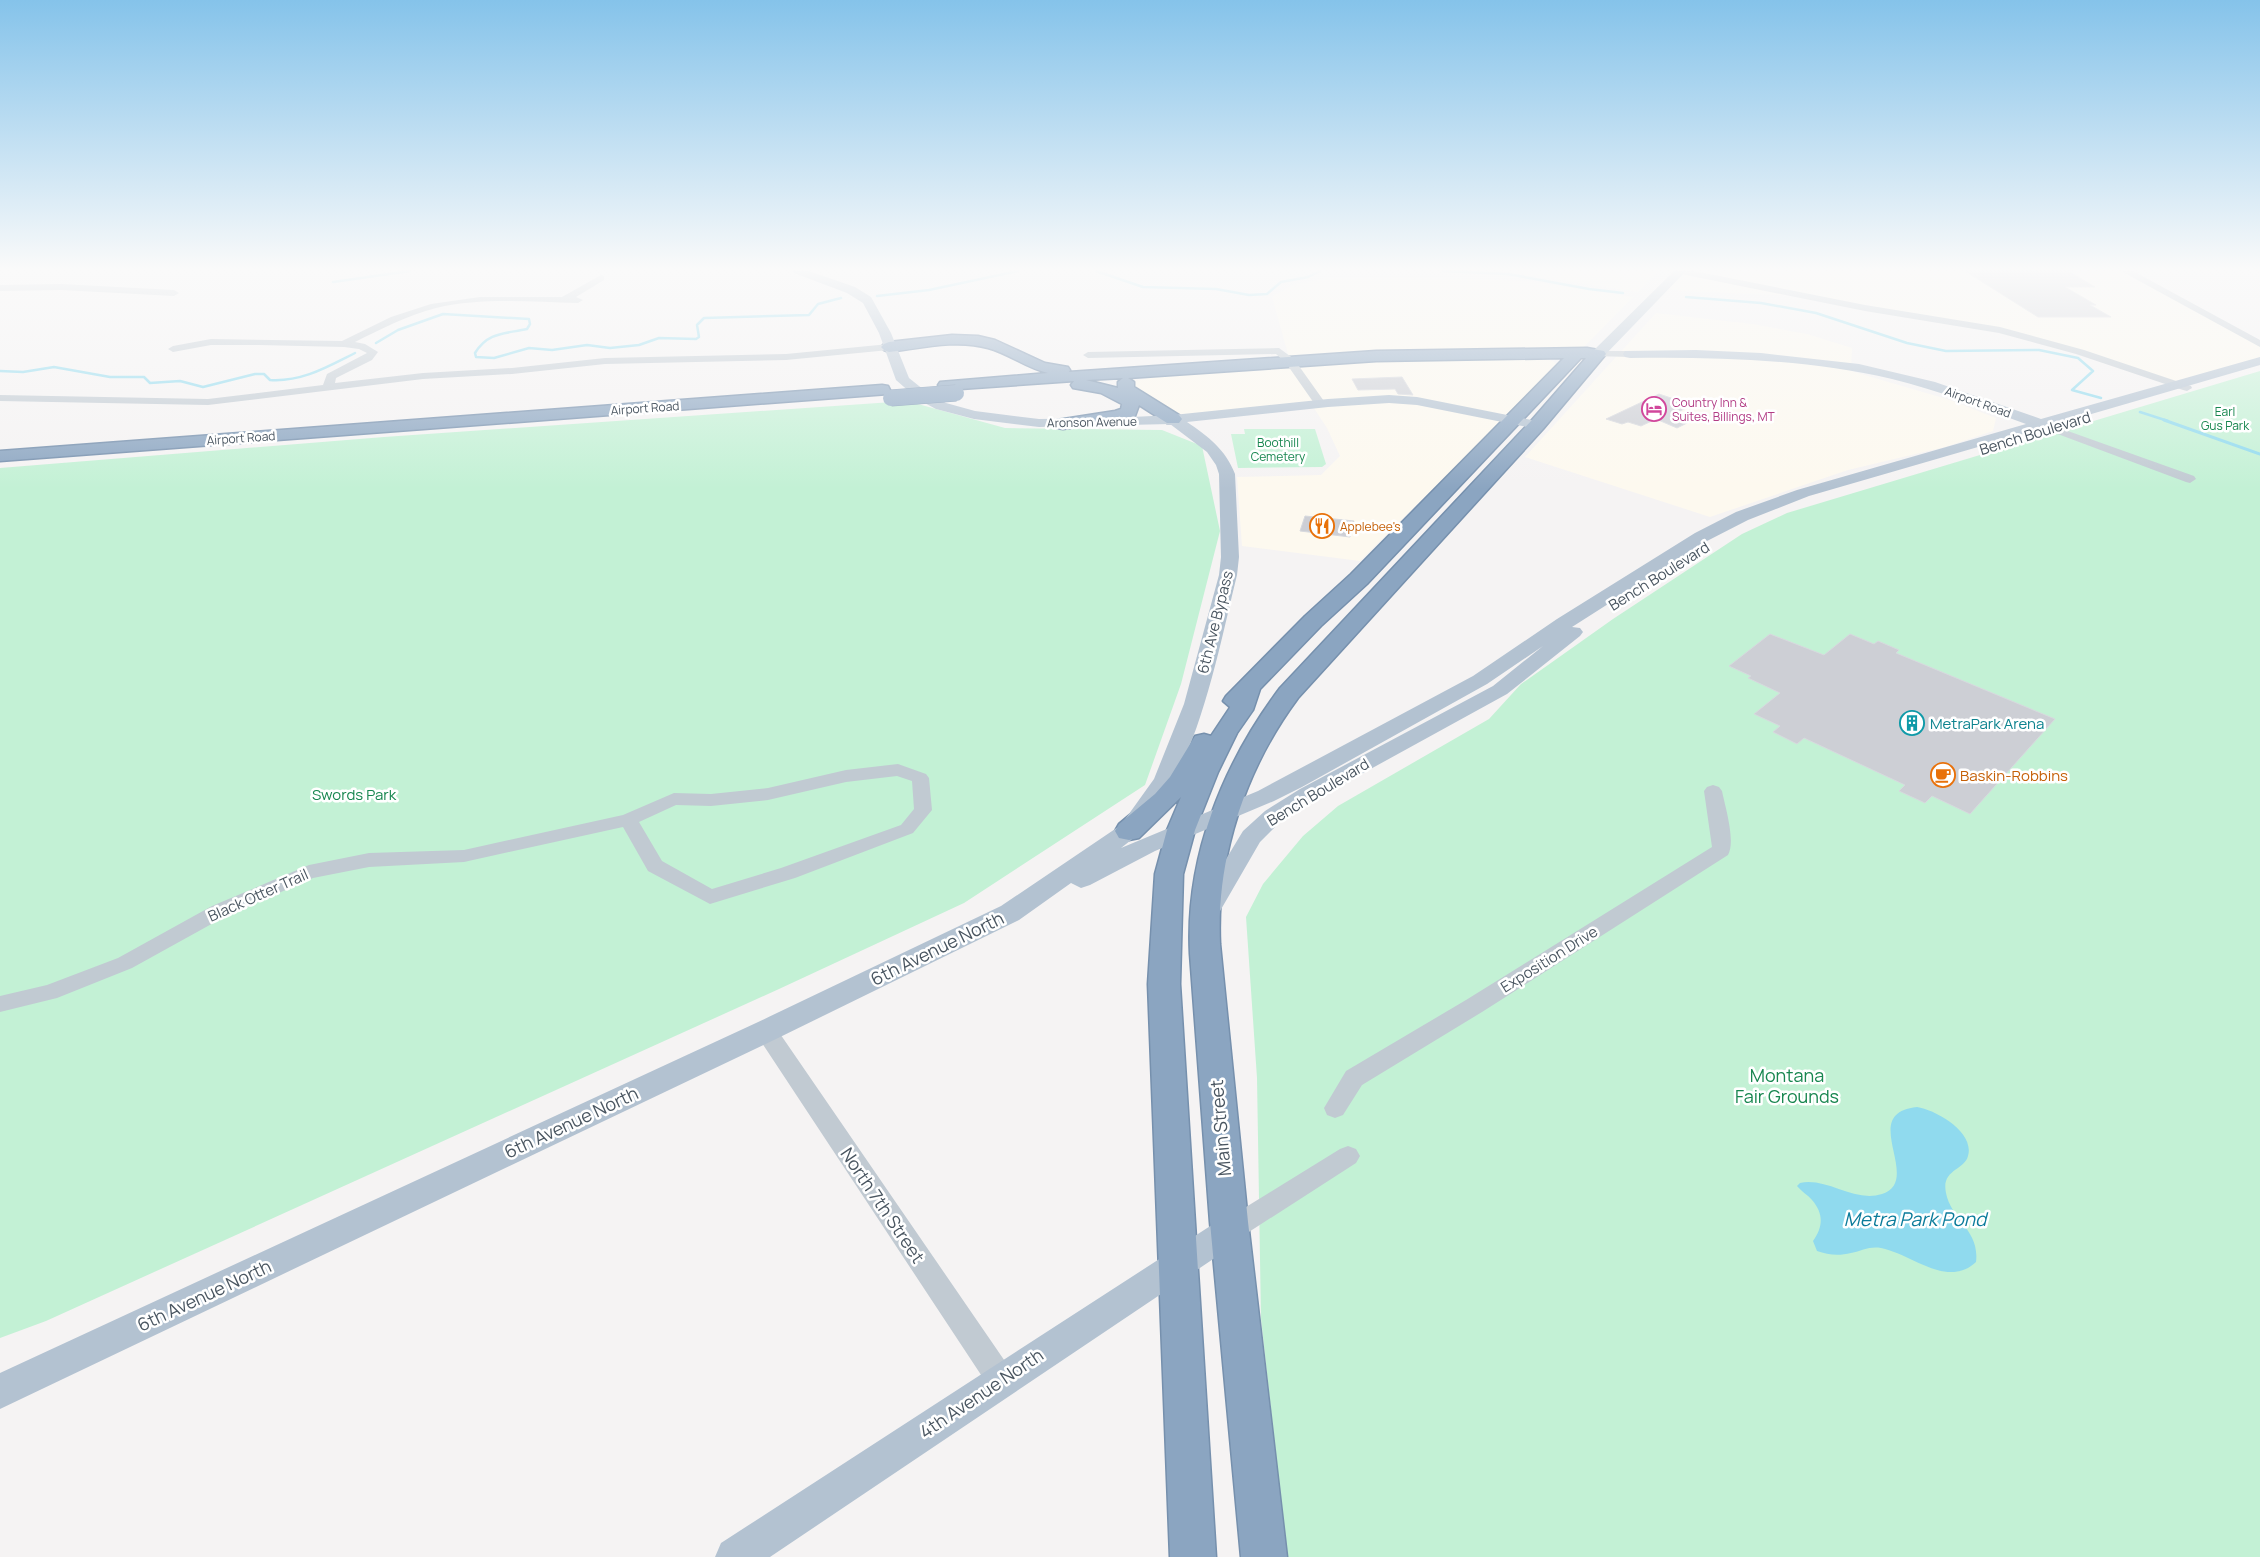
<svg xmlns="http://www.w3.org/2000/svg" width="2260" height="1557" font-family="Manrope,sans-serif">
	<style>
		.commercial { fill: #fdf9ef }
		.green { fill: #c3f1d5 }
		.water { fill: #90daee }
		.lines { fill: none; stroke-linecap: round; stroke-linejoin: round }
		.stream-far1 { stroke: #90daee; stroke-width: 2.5 }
		.stream { stroke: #90daee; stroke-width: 3 }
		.building { fill: #cdcfd5; stroke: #d7d9de }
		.highway-casing { stroke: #7690ad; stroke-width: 3 }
		.minor { fill: #c1cad2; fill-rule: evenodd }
		.major { fill: #b3c2d1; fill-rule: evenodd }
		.highway { fill: #8ba5c1; fill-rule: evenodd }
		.highway-bridge-casing { stroke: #7690ad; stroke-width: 17; stroke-linecap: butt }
		.highway-bridge { stroke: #8ba5c1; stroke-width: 16 }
		.labels { text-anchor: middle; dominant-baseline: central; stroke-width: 5; stroke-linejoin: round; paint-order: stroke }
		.far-hotel-label { font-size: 12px; fill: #b23c85; stroke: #fff; text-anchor: start }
		.far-street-label { font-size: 12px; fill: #4a5661; stroke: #fff }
		.far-park-label { font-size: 12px; fill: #17864f; stroke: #fff }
		.far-food-label { font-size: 12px; fill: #c56008; stroke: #fff; text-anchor: start }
		.street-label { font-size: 15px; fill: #4a5661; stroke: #fff }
		.culture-label { font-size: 15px; fill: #0d838f; stroke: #fff; text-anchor: start }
		.food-label { font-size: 15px; fill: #c56008; stroke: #fff; text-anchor: start }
		.park-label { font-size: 15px; fill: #17864f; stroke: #fff }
		.near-street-label { font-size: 18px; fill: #4a5661; stroke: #fff }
		.near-park-label { font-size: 18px; fill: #17864f; stroke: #fff }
		.near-water-label { font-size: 19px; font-style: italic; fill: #0c7c9b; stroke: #fff }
	</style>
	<rect width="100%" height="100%" fill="#f5f3f3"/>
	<path class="commercial" d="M1501,271H1659L1638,292Z
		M1680,271H2126L2260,344V361L2175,384L2000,330L1804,296L1680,291L1663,288Z
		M1416,277L1527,281L1633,297L1578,353L1290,361L1272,297L1292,285L1328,278Z
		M1656,313L1752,324L1807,334L1852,348L1851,371L1950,400L1996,418L1993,431L1945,447L1848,470L1710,517L1525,457Z
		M1531,356L1553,361L1557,365L1360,561L1242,546L1237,477L1321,475L1340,456L1327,428L1310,402L1179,415L1129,386L1134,381L1185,372L1276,366Z"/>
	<path class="green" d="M2260,371V1557H1287L1261,1319L1257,1078L1246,917L1263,884L1303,836L1338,806L1489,719L1521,684L1613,619L1742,534L1787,513Z
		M907,401L1005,428L1162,430L1202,446L1220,531L1181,684L1145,785L964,903L779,989L46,1321L0,1338V468L384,437Z
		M1244,429H1315L1326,464L1322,467L1238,468L1231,434H1245Z"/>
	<path class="water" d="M1917,1107C1936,1110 1975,1132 1968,1156C1964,1171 1941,1169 1946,1193C1951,1220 1980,1230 1976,1262C1947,1289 1912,1254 1881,1248C1869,1246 1862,1251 1851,1253C1839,1256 1828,1255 1817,1251L1813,1241C1823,1227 1824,1214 1812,1200C1808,1195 1802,1192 1797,1186L1800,1183C1827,1177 1854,1203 1882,1194C1924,1180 1857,1113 1917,1107Z"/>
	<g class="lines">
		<path class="stream-far1" d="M1096,271L1143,287L1216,289L1249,295L1267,294L1281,282L1308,277L1320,271
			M1443,271L1508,274L1589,289L1623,293
			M333,282L410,271
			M877,296L929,290L1018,271
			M1686,297L1761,303L1816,313L1907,343L1946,351L2039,350L2078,358L2093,371L2072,390L2101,398
			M376,343L398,330L443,314L529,319L530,324L527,329C504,334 488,332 475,353L476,357L494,358L529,348L552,350L587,345L610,348L639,345L659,338L696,339L699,337L697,325L704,318L809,315L818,304L841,298
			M0,371L23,372L54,367L110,377H144L150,383L180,381L203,387L255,374H264L270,380C302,382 327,367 355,353
			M2140,412L2168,421"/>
		<path class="stream" d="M2164,420L2260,454"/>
	</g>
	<path class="building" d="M1965,271H2068L2095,287H2065L2096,305H2090L2111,317H2038Z
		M1402,377L1413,395L1398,394L1395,389L1358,390L1352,379Z
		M1659,394L1692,405L1680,411L1691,421L1677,428L1656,419L1641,426L1628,422L1622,424L1606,419Z
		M1305,516L1354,521L1350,537L1300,531Z
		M1770,634L1824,655L1850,634L1874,644L1878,641L1899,650L1896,653L2055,719L1970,814L1932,796L1925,803L1899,791L1905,785L1804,738L1797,744L1773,732L1780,726L1754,714L1780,693L1748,678L1751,676L1729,666Z"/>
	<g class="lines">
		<defs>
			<path id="highway" d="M952,335L978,336L995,340L1045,363L1068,367L1070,370L1069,372L1376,351L1587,348L1604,351L1606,354L1543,429L1298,698C1246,768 1216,856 1220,944L1248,1222L1287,1557H1241L1210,1222L1190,954C1185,857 1223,764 1280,688L1531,421L1586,358H1581L1367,584L1321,626L1260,689L1253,710L1237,733L1218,772L1195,830L1183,874L1180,984L1216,1557H1170L1148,984L1155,874L1167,830L1181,797L1139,838L1129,840L1119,838L1115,831L1119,824L1155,794L1170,777L1195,736L1204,734L1211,736L1229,709L1230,707L1223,701L1226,696L1305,616L1351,574L1564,358L1376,361L1128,378L1134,382V387L1179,415L1182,419L1179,423H1167L1139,405L1135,416L1118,421L1063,429L1057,428L1054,424L1057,420L1115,411L1121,409L1122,404L1101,393L1073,388L1071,385L1074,381L946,390L940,388L938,385L940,382L1048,373C1026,368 1010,354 988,348C957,339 921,348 889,352L884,350L881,347L884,344L889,342ZM1123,378L1118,382V388L1086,380Z
				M882,385L888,386L890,390L888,394L0,461V451Z"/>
		</defs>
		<use href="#highway" class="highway-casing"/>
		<path class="minor" d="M1676,271H1694L1865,305L2000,327L2084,350L2191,386L2192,388L2187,391L2183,390L2076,354L1999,333L1865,311L1681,274Z
			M2121,271H2133L2260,340V347Z
			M601,275L604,276V280L576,297L583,300L578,303C531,302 482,297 436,308C408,315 381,329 355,342L365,344L378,352L372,360L336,378L335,383L423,373L512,368L605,358L786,354L889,344L894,347L889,350L786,360L605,364L512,374L423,379L208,405L0,401V395L208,399L323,385L327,374L367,353L359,349L344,347L259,345H211L173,352L168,349L173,346L211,339L342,341L391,317L431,304L480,297H562Z
			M61,284L174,290L179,293L174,296L61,290L0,291V285Z
			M1279,348L1294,359L1326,404L1324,406H1316L1286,363L1276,354L1088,358L1083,355L1088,352Z
			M1598,351H1630L1635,354L1630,357L1594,356L1593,354Z
			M2051,425L2194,476L2196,479L2190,483L2186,482L2047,430L2045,428L2047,426Z
			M898,764L926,774L929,778L932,810L913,833L795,878L710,904L648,871L623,827L464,862L369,867L313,878L226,916L132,968L57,998L0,1012V996L47,985L118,958L212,906L309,865L369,853L464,850L623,815L674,793L711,794L768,788L846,770ZM897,776L912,781L914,809L901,825L781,868L712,889L662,861L639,822L676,805L711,806L768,800L846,782Z
			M1713,785L1719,787L1722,791C1725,806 1736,841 1728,855L1482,1012L1362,1085L1343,1115L1335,1118L1327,1115L1324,1108L1346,1071L1466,1000L1712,847L1704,791L1707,787Z
			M766,1022L774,1025L1011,1370L1015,1380L1011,1390L1001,1394L991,1390L758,1037L755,1031L758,1025Z
			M1348,1146L1356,1149L1360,1156L1356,1163L1238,1239L1229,1243L1220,1239L1216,1231L1220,1223L1340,1149Z"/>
		<path class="major" d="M792,271H809L855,287L871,297L891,333L909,378L929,394L946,403L975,411L1039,419L1111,418L1173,415L1328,399L1389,395L1417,397L1542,422L1544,425L1542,428L1537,429L1417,405L1389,403L1328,407L1187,422C1208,436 1226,450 1235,474L1239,557L1237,575C1217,656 1192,798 1121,848L1258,791L1473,676L1557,619L1695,533L1736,512L1797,490L2026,424C1982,408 1938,390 1892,379C1806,359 1718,357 1630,358L1625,357L1623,354L1625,351L1696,350L1761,353L1859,364L1935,382L2041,419L2260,357V365L1809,496L1748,520L1707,541L1572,627L1580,628L1583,632L1580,636L1507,694L1316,799L1281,821L1260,842L1216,918L1207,921L1198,918L1194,912L1243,831L1265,811L1300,789L1493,686L1543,646L1487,684L1302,787L1274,801L1155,851L1090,885L1081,888L1071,883L1019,920L776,1039L0,1409V1373L756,1023L1001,906L1121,825L1154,779L1184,704L1219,575L1221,557L1219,474L1216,465L1207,452L1170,424L1039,427L974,419L936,409L919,400L896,380L879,333L863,303L847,293L794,273Z
			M1674,271H1686L1603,357H1593L1591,354L1593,351Z
			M1229,1216L1240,1221L1245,1231L1240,1241L770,1557H715L721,1543L1218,1221Z"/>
		<use href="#highway" class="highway"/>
		<defs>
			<path id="highway-bridge" d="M891,398L956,393"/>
		</defs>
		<use href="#highway-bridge" class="highway-bridge-casing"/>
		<use href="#highway-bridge" class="highway-bridge"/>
	</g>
	<linearGradient id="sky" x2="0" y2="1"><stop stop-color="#85c3ea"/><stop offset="0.55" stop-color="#fafafa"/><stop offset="1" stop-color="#fafafa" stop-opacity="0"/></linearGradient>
	<rect width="2260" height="489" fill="url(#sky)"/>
	<defs>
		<symbol id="hotel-ring" viewBox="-11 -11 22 22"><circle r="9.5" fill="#fff" stroke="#d1479c" stroke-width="1.5"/><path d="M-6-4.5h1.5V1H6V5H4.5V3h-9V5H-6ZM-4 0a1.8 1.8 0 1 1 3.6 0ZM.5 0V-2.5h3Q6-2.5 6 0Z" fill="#d1479c"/></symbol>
		<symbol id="restaurant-ring" viewBox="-11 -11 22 22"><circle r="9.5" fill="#fff" stroke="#e8710a" stroke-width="1.5"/><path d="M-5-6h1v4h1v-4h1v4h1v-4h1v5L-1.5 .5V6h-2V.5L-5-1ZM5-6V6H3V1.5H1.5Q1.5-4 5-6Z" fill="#e8710a"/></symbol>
		<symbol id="building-ring" viewBox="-11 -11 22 22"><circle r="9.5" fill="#fff" stroke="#0f9aa8" stroke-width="1.5"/><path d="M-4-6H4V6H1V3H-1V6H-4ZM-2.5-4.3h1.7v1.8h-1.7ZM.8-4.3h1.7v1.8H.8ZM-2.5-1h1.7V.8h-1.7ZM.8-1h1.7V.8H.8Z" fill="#0f9aa8"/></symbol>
		<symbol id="cafe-ring" viewBox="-11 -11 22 22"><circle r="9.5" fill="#fff" stroke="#e8710a" stroke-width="1.5"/><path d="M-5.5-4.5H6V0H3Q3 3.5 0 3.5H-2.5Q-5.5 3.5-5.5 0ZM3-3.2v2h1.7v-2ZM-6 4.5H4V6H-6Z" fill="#e8710a"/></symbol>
	</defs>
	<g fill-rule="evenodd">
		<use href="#hotel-ring" x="1640" y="395" width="28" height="28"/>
		<use href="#restaurant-ring" x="1308" y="512" width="28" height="28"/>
		<use href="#building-ring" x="1898" y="709" width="28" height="28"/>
		<use href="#cafe-ring" x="1929" y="761" width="28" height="28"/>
	</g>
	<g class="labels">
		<g class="far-hotel-label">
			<text x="1672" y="402">Country Inn &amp;<tspan x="1672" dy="14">Suites, Billings, MT</tspan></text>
		</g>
		<g class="far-street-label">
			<text transform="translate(1978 402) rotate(20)">Airport Road</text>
			<text transform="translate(645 408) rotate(-4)">Airport Road</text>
			<text transform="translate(1092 422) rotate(-1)">Aronson Avenue</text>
			<text transform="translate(241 438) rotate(-4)">Airport Road</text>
		</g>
		<g class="far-park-label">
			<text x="2225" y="411">Earl<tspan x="2225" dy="14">Gus Park</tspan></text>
			<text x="1278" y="442">Boothill<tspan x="1278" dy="14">Cemetery</tspan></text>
		</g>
		<g class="far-food-label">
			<text x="1340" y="526">Applebee's</text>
		</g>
		<g class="street-label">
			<text transform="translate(2035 433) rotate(-17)">Bench Boulevard</text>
			<text transform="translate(1659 576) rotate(-32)">Bench Boulevard</text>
			<text transform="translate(1215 622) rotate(-76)">6th Ave Bypass</text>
			<text transform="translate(1318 792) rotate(-31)">Bench Boulevard</text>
			<text transform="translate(258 895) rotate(-24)">Black Otter Trail</text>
			<text transform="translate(1549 959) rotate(-32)">Exposition Drive</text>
		</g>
		<g class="culture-label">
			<text x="1930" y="723">MetraPark Arena</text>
		</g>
		<g class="food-label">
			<text x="1960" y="775">Baskin-Robbins</text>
		</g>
		<g class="park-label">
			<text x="354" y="794">Swords Park</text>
		</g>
		<g class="near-street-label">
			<text transform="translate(937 948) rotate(-26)">6th Avenue North</text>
			<text transform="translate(571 1122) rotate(-25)">6th Avenue North</text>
			<text transform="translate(1220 1128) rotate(-95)">Main Street</text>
			<text transform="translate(883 1205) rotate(56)">North 7th Street</text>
			<text transform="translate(204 1295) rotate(-25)">6th Avenue North</text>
			<text transform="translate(981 1393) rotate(-34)">4th Avenue North</text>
		</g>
		<g class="near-park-label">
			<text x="1787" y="1075">Montana<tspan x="1787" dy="21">Fair Grounds</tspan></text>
		</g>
		<g class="near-water-label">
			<text x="1915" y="1219">Metra Park Pond</text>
		</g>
	</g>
</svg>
